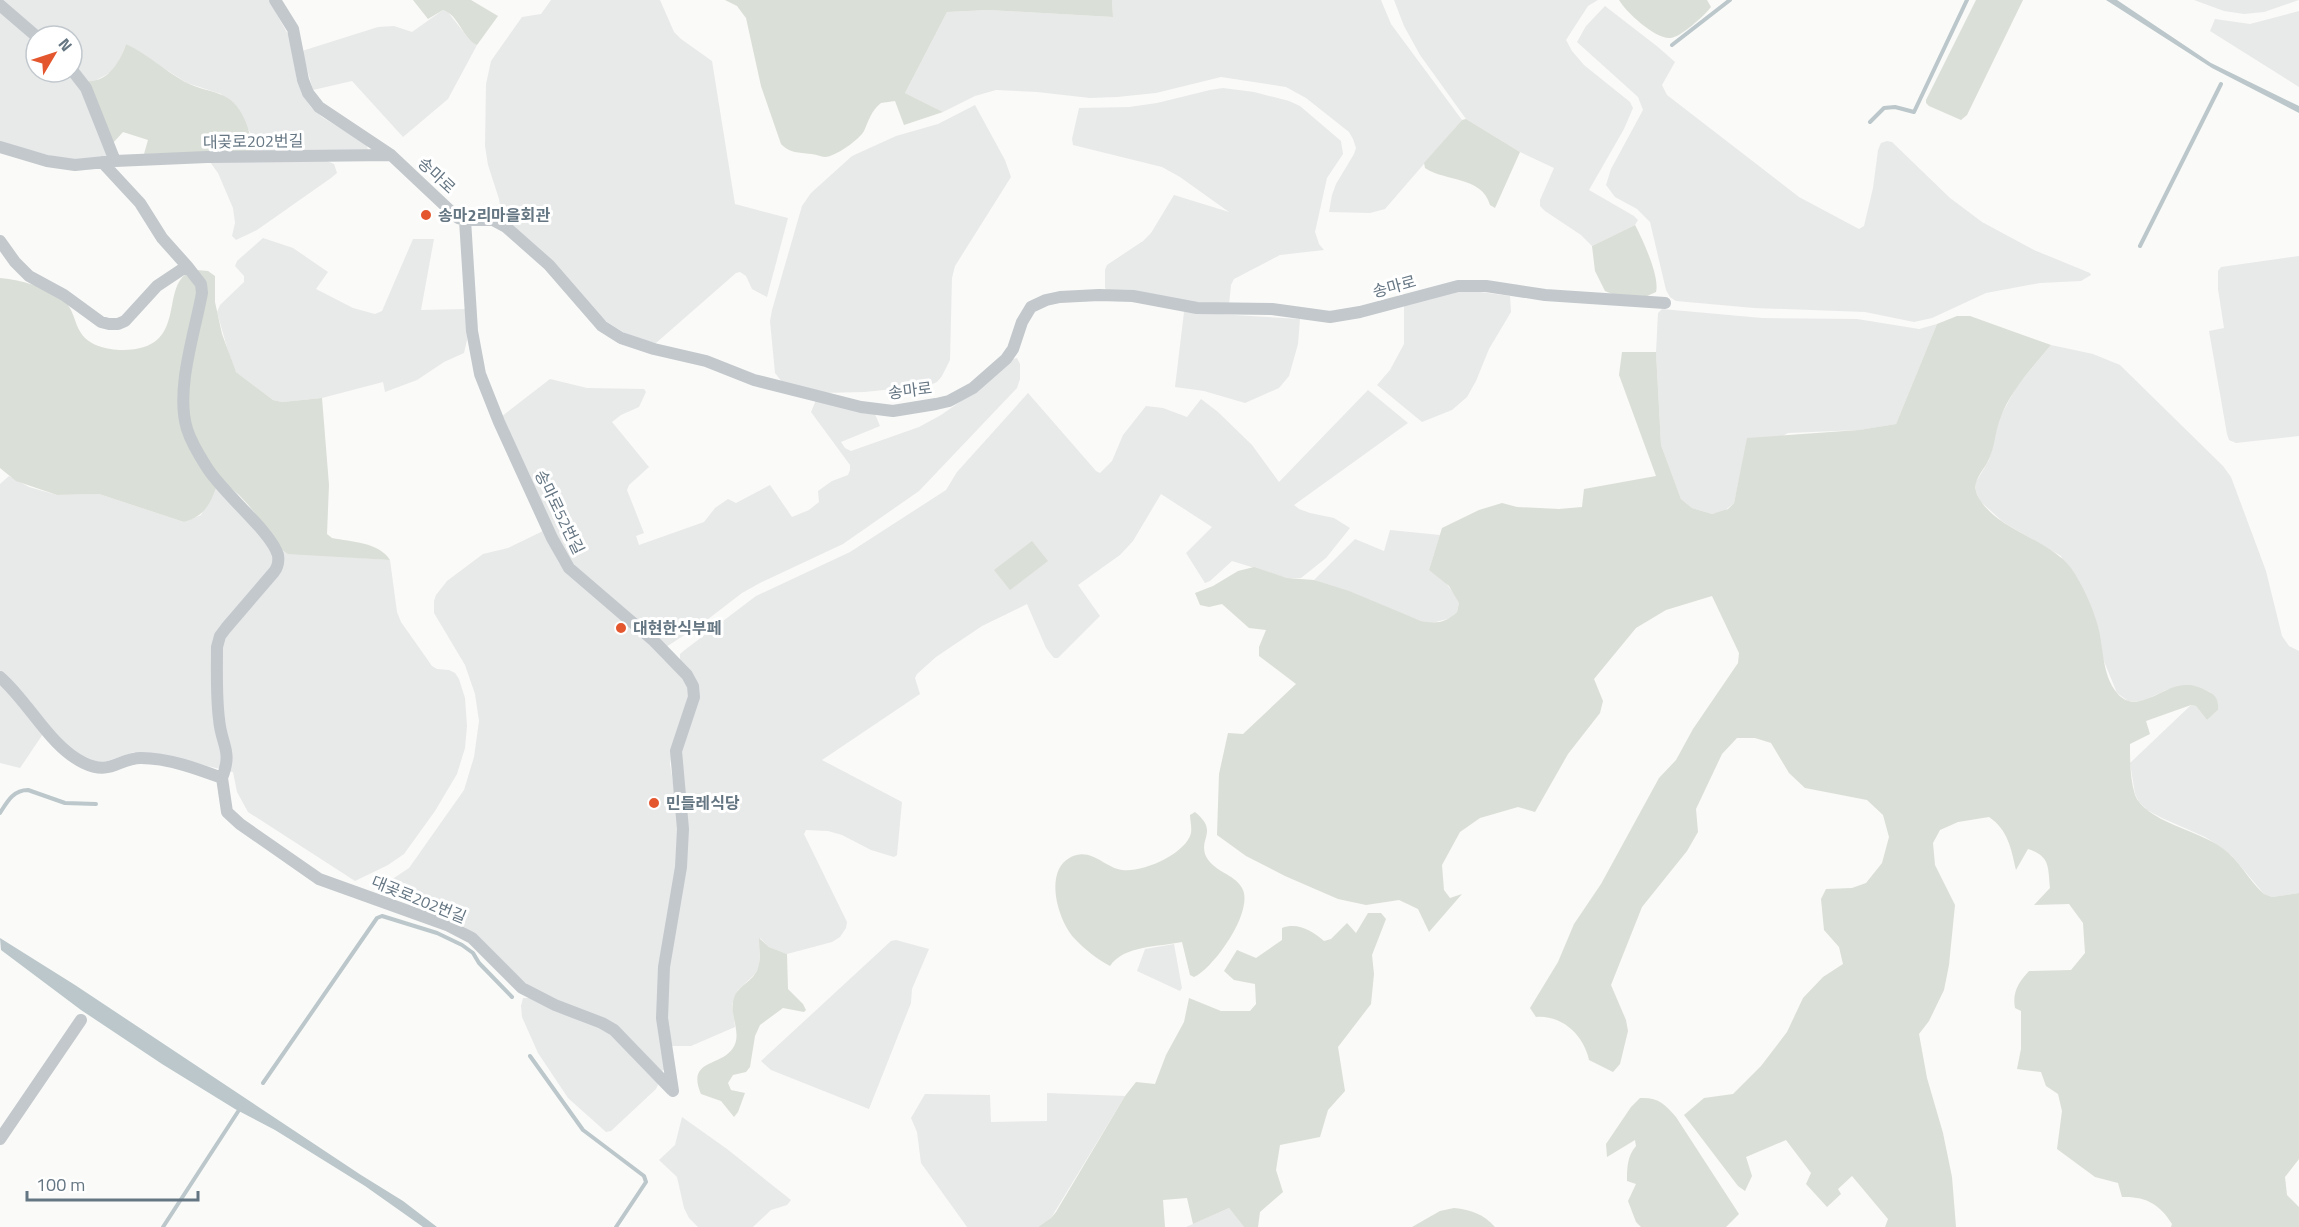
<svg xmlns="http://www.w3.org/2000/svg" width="2299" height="1227" font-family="'Titillium Web','Noto Sans KR',sans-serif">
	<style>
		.built { fill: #e8e9e9 }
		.green { fill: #dadfd7 }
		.water { fill: #bbc7cb }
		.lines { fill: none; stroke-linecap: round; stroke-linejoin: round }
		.stream { stroke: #bbc7cb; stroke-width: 4 }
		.street { stroke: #c3c8cc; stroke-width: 12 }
		.poi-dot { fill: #e4572e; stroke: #fff; stroke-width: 2 }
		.labels { text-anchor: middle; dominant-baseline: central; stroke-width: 6; stroke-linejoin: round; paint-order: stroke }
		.street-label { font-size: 16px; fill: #657683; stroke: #fff }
		.poi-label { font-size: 16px; font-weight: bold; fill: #657683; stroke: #fff; text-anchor: start }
	</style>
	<rect width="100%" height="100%" fill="#fafaf8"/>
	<path class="built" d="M1,0H269L290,38L297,81L302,94L311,107L322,117L367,145L368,151L254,152L250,132L221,94L187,83L126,44L118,64L111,72L93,82L86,81L72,65V36H41Z
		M551,0H660L674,32L681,39L712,61L735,204L788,218L767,297L752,289L746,276L740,272L736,273L656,343L631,337L604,320L534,244L502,218L499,199L488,165L485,146L486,84L491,61L522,17L541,14Z
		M1112,0H1381L1391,24L1462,120L1385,209L1370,213L1329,212L1332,195L1336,184L1354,154L1356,148L1353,139L1349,132L1306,98L1286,87L1221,77L1156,93L1117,97L1090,98L1037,92L996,90L975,96L943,112L905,93L947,12L989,10L1113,17Z
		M1394,0H1598L1588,6L1566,40L1572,51L1584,65L1630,102L1633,108L1624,129L1589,190L1634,216L1638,220L1635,225L1592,246L1581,235L1545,211L1540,206V200L1554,168L1520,152L1466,119L1420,55L1404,26Z
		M2194,0H2299L2264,12L2244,14L2224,11Z
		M1605,6L1658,47L1675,62L1662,85L1667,95L1799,197L1859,229L1864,226L1873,188L1878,150L1881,143L1887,141L1892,142L1950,198L1982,222L2034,250L2090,273L2091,275L2081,281L2040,283L1986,293L1932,318L1914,322L1865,312L1754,308L1676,301L1670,297L1666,290L1650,222L1637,209L1615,197L1606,185L1611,169L1643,110L1638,97L1577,42L1586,26Z
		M0,8L36,40V72H68L82,92L108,156L84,160L59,158L0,142Z
		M443,10L448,12L468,38L477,45L448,99L403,137L352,81L313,90L302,51L378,27L394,26L412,32Z
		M2299,11V87L2210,31L2215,19L2250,24Z
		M1223,88L1254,92L1289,101L1300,106L1341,141L1343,154L1327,178L1315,232L1319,244L1324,250L1280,255L1234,279L1231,285L1229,305L1197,303L1107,291L1105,288V270L1107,265L1143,241L1151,233L1174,195L1229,212L1180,177L1162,167L1073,145L1072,139L1079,108L1129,107L1157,103L1210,90Z
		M975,105L1005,160L1011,177L955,266L952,278L950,360L942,376L937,382L930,385L865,392L820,393L782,382L775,373L770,321L772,310L802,206L811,193L852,156L896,136L938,124Z
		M327,161L334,164L337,173L331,178L257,230L236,240L232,236L235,223L233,208L218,173L210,162Z
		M263,238L293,248L328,272L316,289L353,308L375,314L382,311L413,239H434L421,310L466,309L467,340L464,353L444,362L417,380L385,392L383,382L322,398L282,402L273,400L236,372L232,365L217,312L220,305L244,282V276L235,266L237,261Z
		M2299,256V436L2236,443L2229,440L2227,434L2209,331L2224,328L2218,289V271L2221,267Z
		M1456,291H1473L1510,296L1511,312L1489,349L1476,381L1467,397L1452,410L1422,422L1377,385L1390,370L1404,344V305Z
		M1662,309L1762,318L1857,319L1919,329L1937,324L1896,424L1860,430L1788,433L1744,456L1734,503L1723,512L1712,514L1692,508L1681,499L1661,445L1656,352L1658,313Z
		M1184,312L1300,319L1298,344L1289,376L1279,388L1245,403L1204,391L1175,387Z
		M2051,345L2093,354L2120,365L2223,466L2231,477L2266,571L2282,636L2289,646L2299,651V893L2272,897L2264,894L2232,856L2221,847L2205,837L2162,818L2147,810L2139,802L2135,794L2130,763L2191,705L2196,706L2207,720L2218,710V703L2210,692L2188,685L2166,690L2143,701H2128L2117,693L2061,556L2003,522L1980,501L1976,491V482L1989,460L1999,419L2017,386Z
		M1017,358L1020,364V379L1017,388L919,491L843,544L760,583L742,593L703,623L666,647L569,561L501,417L550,379L587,388L644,389L646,392L639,407L621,415L612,422L649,467L629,485L627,490L644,533L636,536L639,545L704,522L715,508L728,499L736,503L770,485L792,517L809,510L819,502L818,491L832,481L848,475L850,470V465L811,412L816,400L875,414L880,426L841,442L845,448L851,451L919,427L941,415L964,399L1013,359Z
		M1368,390L1408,423L1294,505L1299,509L1310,513L1334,518L1350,528L1326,558L1301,578H1287L1232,561L1210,581L1205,583L1186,553L1212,527L1161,494L1133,541L1120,555L1078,585L1100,616L1058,658H1054L1046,648L1027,604L982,626L936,657L917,674L915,678L920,694L822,760L902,802L897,855L894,857L871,850L842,835L828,831L806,830L804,834L847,922L846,928L840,937L832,942L787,954L769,947L760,938L759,967L755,974L738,990L732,1004L735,1027L691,1046H669L666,1021L668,963L675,916L682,750L696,704L680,659V654L686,649L756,596L850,552L946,490L957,472L1028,393L1096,471L1100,473L1112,461L1123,435L1146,406L1163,408L1187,417L1201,399L1218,412L1252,445L1279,482Z
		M9,476L29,487L57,495L99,494L184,522L201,515L219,481L225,483L236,493L288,553L390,560L397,612L401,622L432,666L437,669L449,670L455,673L459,679L465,698L467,726L465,748L457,774L435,811L404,854L388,865L355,881L248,812L237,792L233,772L186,761L134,752L101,763L78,754L64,743L24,694L0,671V484Z
		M1390,530L1440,535L1429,570L1441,577L1456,596L1459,603L1457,612L1451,618L1432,623L1421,621L1314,580L1355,539L1384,551Z
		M543,531L559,563L567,572L642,637L684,680L688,688L689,695L672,751L670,764L678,812L676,868L666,921L665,1069L662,1071L618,1026L533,990L478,937L463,926L417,905L395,898L386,894L382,886L409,868L464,790L474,757L479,721L475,694L465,665L434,613V601L436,595L447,581L483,554L508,548Z
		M0,682L43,734L20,768L0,763Z
		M896,940L929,949L912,989L911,1003L869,1109L771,1070L761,1061L891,941Z
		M1174,944L1182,988L1180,991L1137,971L1145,949Z
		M523,998H531L593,1024L615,1036L657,1081L658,1085L656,1089L611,1131L606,1132L568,1098L538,1053L522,1017L521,1006Z
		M1047,1093L1125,1096L1051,1218L1038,1227H967L921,1163L917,1132L911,1118L925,1094L990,1095L991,1122L1047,1121Z
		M682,1117L727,1149L791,1200L787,1205L771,1210L753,1227H698L689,1218L684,1208L677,1177L659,1160L675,1145Z
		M1229,1208L1244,1227H1186Z"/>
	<path class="green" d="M413,0H471L498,16L477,45C462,38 459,15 443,10L428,19Z
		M725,0H1112L1113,17L989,10L947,12L905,93L943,112L904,125L895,101L881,103C871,111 869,120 864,131C860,139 835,157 825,157C821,157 816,154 811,154C798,152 791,154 781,144L761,86L746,18L737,6Z
		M1619,0H1707L1711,7C1704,16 1680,38 1670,38C1655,39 1626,12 1619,0Z
		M1976,0H2023L1967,115L1961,120L1929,106L1926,103V100Z
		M126,44C147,54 164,70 185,82C198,89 212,90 224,96C244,105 250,133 254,152L144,154L148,140L123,132L113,143L86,81C108,83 120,62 126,44Z
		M1466,119L1520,152L1495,208L1490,205C1482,176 1446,182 1425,168L1424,163L1462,120Z
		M1635,225C1643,240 1660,277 1656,292L1645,297L1612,294L1605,291L1595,271L1592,246Z
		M197,270L208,271L215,276V302L222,334L236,372L273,400L282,402L322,398L329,485L327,534L332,538C351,542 379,542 390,560L288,554L281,549C269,532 239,486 218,481C212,501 206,516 184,522L99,494L57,495L16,481L0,468V278C23,280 45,287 64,301C74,309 74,323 81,333C92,351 126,353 144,347C186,334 159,276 197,270Z
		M1957,316H1970L2051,345C2032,368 2010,391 2000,419C1995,432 1995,446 1989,459C1985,469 1973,479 1976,491C1979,504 1996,518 2006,524C2029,539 2061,550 2075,574C2084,589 2092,606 2097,623C2104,645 2101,674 2117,693C2137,717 2164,683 2188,685C2193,685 2200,687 2205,690C2215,694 2219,699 2218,710L2207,720L2196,706L2191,705L2146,721L2150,734L2130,744C2130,760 2130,779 2135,795C2145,821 2199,831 2221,847C2239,859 2248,880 2264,894L2272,897L2299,893V1159L2285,1177L2287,1195L2299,1207V1227H2171L2172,1224C2160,1204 2145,1196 2122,1197L2118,1183L2095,1177L2057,1149L2062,1111L2058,1094L2046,1086L2041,1072L2017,1069L2021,1049V1011L2015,1008C2012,992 2019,982 2029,971L2071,970L2085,953L2083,923L2069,904L2034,905L2050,888C2048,866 2050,856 2028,849L2016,870C2011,848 2008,830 1989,817L1958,822L1940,830L1933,843L1935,865L1955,905L1949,965L1944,990L1929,1021L1919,1034L1927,1078L1943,1133L1952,1177L1956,1227H1885L1888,1219L1852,1176L1838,1189L1841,1194L1827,1207L1806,1184L1811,1173L1786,1140L1746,1157L1752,1176L1745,1191L1738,1186L1684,1115L1704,1098L1733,1094L1761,1066L1787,1032L1803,998L1823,977L1843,964L1839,947L1824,930L1821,899L1826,889L1852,888L1866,883L1882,863L1889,837L1883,815L1867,800L1805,788L1789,773L1771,743L1755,738H1737L1722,754L1696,809L1698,832L1687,851L1642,907L1611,985L1626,1020L1628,1031L1620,1064L1613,1072L1589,1060C1584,1036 1563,1015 1536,1017L1530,1008L1558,962L1574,924L1601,884L1659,778L1676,760L1693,729L1738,663L1739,653L1712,596L1666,610L1636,628L1594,679L1603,701L1600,713L1568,754L1535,812L1518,807L1480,818L1460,832L1442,865L1444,890L1450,898L1462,894L1429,932L1418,909L1399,900L1366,905L1338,899L1285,876L1246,856L1217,835L1219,774L1228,733L1243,734L1296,684L1259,656V647L1266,630L1249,628L1222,604L1209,607L1200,605L1195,593L1213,586L1238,571L1254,567L1287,578L1314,580L1349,591L1421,621C1435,624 1446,623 1457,612L1459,603L1449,586L1429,570L1442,528L1479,510L1502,503L1517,507L1559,509L1582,507L1584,489L1656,476L1619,375L1622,352H1656L1661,445L1681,499L1692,508L1712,514L1728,509L1734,503L1747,438L1859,430L1896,424L1937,324Z
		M1032,541L1048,561L1010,590L994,570Z
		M1195,812C1218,831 1200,837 1205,854C1212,872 1234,873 1242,888C1255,910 1214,968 1194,977L1190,975L1182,942C1159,947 1124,945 1110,966C1097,959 1084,949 1074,938C1058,920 1043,871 1071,857C1091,847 1105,868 1122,870C1142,873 1186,854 1191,833C1192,827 1190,820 1190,815Z
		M1368,913H1381L1386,919L1372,955L1374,974L1371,1004L1338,1047L1345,1091L1328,1110L1320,1137L1280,1145L1276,1170L1283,1192L1260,1212L1258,1227H1244L1229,1208L1193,1224L1187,1198L1163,1200L1165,1227H1038L1051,1218L1056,1212L1125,1096L1136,1082L1155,1084L1166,1055L1184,1022L1189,998L1221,1011H1250L1256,1004L1255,984L1234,980L1224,971L1237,950L1256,958L1282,940V928C1298,922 1312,931 1324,941L1331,939L1347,923L1356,933Z
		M759,938L769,947L787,954L788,989L803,1004L806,1010L804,1012L783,1008L760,1025L755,1036L750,1067L746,1072L733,1075L728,1083L731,1090L745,1093L738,1112L734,1117L721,1101L701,1094C686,1059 721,1067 733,1048C743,1033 728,1014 734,998C737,987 749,983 755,974C762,965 759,949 759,938Z
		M1640,1098C1658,1097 1665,1104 1676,1117L1739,1214L1726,1227H1641L1636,1222L1628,1201L1636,1184L1627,1181C1627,1169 1627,1156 1636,1146L1635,1140L1607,1157L1606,1144L1631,1107Z
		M1454,1208C1472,1210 1483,1214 1495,1227H1412L1440,1211Z"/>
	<path class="water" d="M2106,0H2117L2211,63L2299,106V113L2212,68Z
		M0,938L75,985L361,1175L403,1201L437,1227H423L365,1186L275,1130L235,1109L162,1064L81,1010L1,950Z"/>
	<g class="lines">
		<path class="stream" d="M1672,45L1730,0
			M1870,122L1884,108L1895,107L1914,112L1967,0
			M2140,246L2221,84
			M0,813C7,802 13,790 28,790L65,803L96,804
			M530,1056L583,1130L644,1176L646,1182L616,1227
			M263,1083L377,918L382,916L437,933L462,945L473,953L479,963L512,997
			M163,1227L241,1107"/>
		<path class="street" d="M275,0L293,29L303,80L308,93L319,107L391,155L458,218L465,220H493L506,227L549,265L602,326L621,338L654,349L706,361L754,380L861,407L893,411L936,404L949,401L973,388L1006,359L1013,349L1022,322L1031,307L1046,300L1060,297L1099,295L1133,296L1197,308L1272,309L1330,317L1360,312L1458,286H1486L1545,295L1665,303
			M0,5L36,36
			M72,70L86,88L115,161
			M0,147L47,161L75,165L115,161L207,157L391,155
			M465,220L472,331L480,374L499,422L552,538L569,568L654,641L687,675L693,686L694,697L676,751L683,829L681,867L664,967L662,1018L673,1091
			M0,241L15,262L29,276L64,295L101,322L109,324H118L125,321L157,286L187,266L162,238L140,203L102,162
			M187,266L201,284L202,293C195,332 175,390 187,429C191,442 199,455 206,466C221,492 271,531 278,555C279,562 278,567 274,572L226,628L220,636L217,647C217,671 216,695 219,719C221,745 233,750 222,778
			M0,677C29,702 50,747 84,763C111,776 118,758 141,758C168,758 198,769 222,778L227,812L240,824L319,879L447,925L472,938L522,988L555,1005L602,1023L614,1030L672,1090
			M0,1139L81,1020"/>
	</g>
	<g class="poi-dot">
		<circle cx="426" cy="215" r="6"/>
		<circle cx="621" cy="628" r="6"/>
		<circle cx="654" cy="803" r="6"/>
	</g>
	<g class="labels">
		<g class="street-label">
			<text transform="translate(253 141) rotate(-1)">대곶로202번길</text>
			<text transform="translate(437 175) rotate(43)">송마로</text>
			<text transform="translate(1394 286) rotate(-15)">송마로</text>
			<text transform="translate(910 390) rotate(-7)">송마로</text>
			<text transform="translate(560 512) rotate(64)">송마로52번길</text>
			<text transform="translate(419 899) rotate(22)">대곶로202번길</text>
		</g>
		<g class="poi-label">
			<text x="438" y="215">송마2리마을회관</text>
			<text x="633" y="628">대현한식부페</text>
			<text x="666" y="803">민들레식당</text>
		</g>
	</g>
	<g transform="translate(54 54) rotate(51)"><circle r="28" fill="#ffffff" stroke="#c1c8cd" stroke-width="1.5"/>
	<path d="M0-4.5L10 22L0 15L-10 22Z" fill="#e4572e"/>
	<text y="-9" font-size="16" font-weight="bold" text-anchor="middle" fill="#657683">N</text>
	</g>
	<path d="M27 1191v9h171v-9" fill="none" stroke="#657683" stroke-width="3"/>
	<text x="36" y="1191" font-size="18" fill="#657683" stroke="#ffffff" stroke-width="4.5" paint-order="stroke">100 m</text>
</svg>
